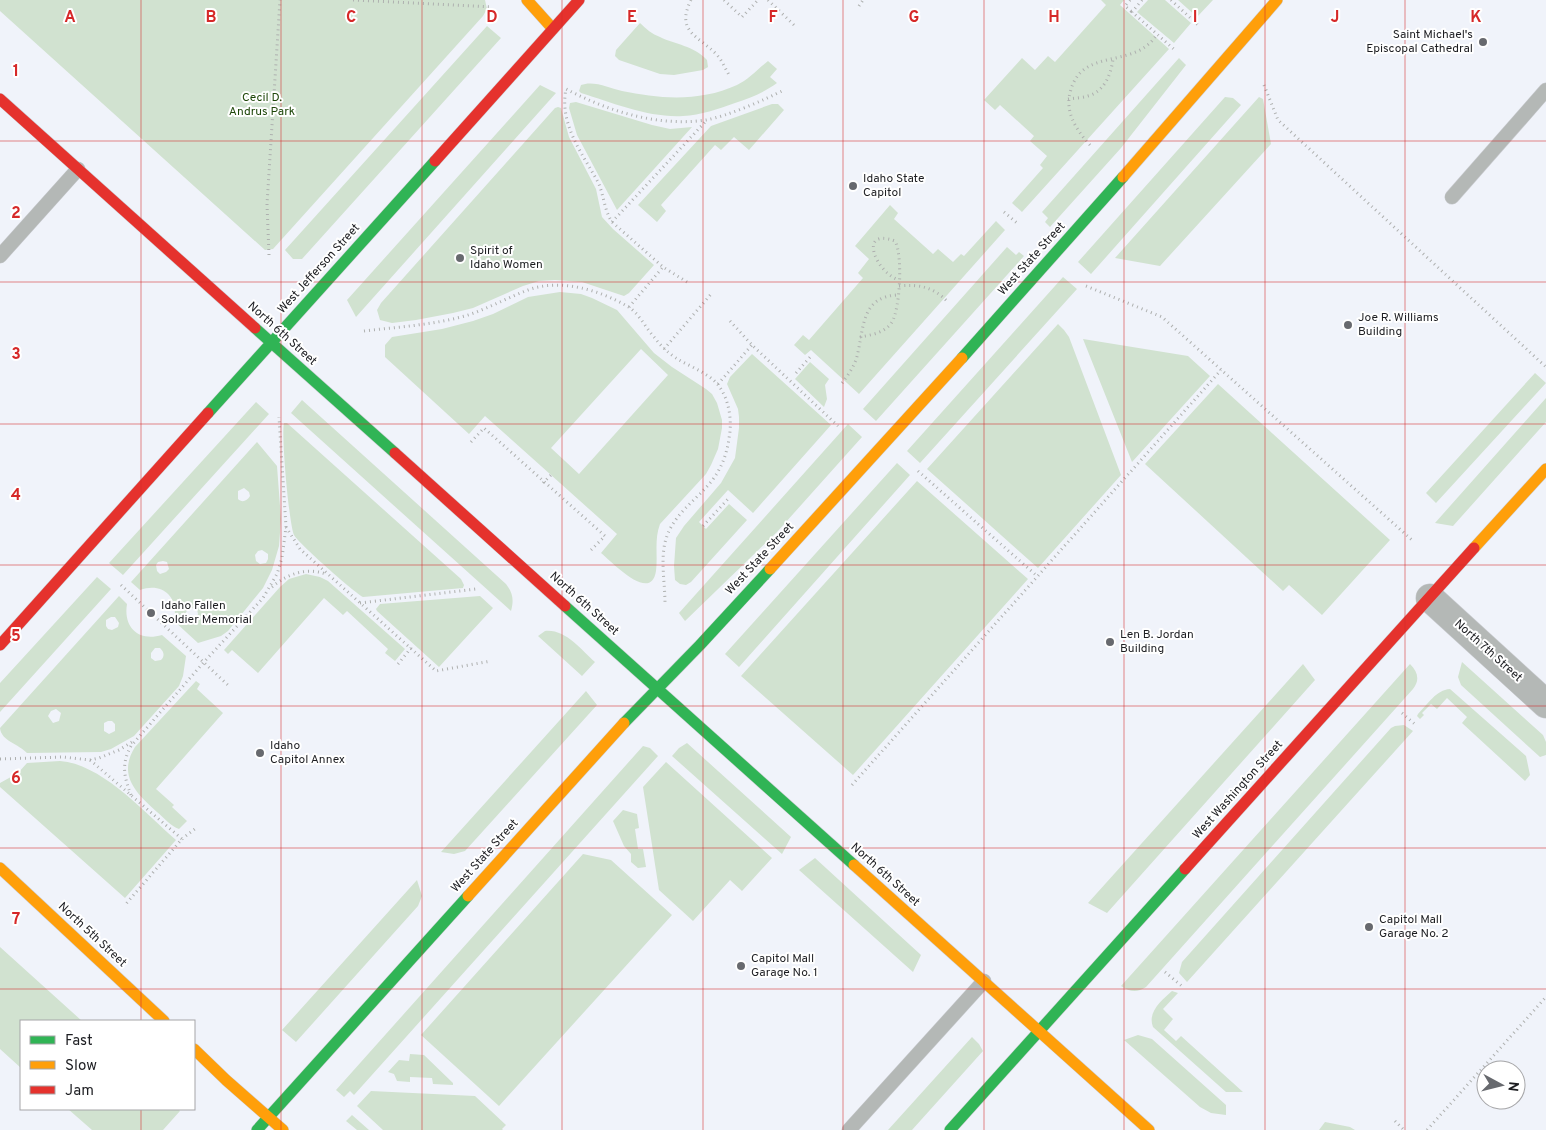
<svg xmlns="http://www.w3.org/2000/svg" width="1546" height="1130" font-family="Overpass,sans-serif">
	<style>
		.green { fill: #d1e2d0; fill-rule: evenodd }
		.lines { fill: none; stroke-linecap: round; stroke-linejoin: round }
		.lane-casing { stroke: #cbcdd2; stroke-width: 15 }
		.street-casing { stroke: #cbcdd2; stroke-width: 29 }
		.fast-casing { stroke: #cbcdd2; stroke-width: 12 }
		.slow-casing { stroke: #cbcdd2; stroke-width: 12 }
		.jam-casing { stroke: #cbcdd2; stroke-width: 12 }
		.path { stroke: #aeb0af; stroke-width: 3; stroke-dasharray: 1 4; stroke-linecap: butt }
		.lane { stroke: #b4b8b6; stroke-width: 14 }
		.street { stroke: #b4b8b6; stroke-width: 28 }
		.fast { stroke: #30b455; stroke-width: 11 }
		.slow { stroke: #ff9f0a; stroke-width: 11 }
		.jam { stroke: #e5322d; stroke-width: 11 }
		.grid { fill: none; stroke: #d62828; stroke-width: 1; stroke-opacity: 0.55 }
		.poi-dot { fill: #67696e; stroke: #fff; stroke-width: 2 }
		.labels { text-anchor: middle; dominant-baseline: central; stroke-width: 4; stroke-linejoin: round; paint-order: stroke }
		.poi-label { font-size: 12px; fill: #1d1e22; stroke: #fff; text-anchor: start }
		.park-label { font-size: 12px; fill: #1e4709; stroke: #fff }
		.street-label { font-size: 12px; fill: #1d1e22; stroke: #fff }
		.grid-label { font-size: 16px; text-anchor: middle; font-weight: bold; fill: #d62828; stroke: #fff; stroke-width: 4; stroke-linejoin: round; paint-order: stroke }
	</style>
	<rect width="100%" height="100%" fill="#f0f3fa"/>
	<path class="green" d="M0,0H485L487,9L483,16L273,249L265,250L0,11Z
		M1101,0H1124L1120,5L1169,49L1022,212L1012,203L1043,168L1040,165L1047,156L1030,141L1034,136L1000,105L995,110L984,100L1022,58L1035,70L1048,56L1055,62L1106,5Z
		M1148,0H1165L1191,23L1174,43L1137,12Z
		M1178,0H1213L1197,17Z
		M640,23C646,29 652,34 660,37C676,45 693,45 707,60L708,67L703,70L674,75L660,74L619,60L615,56L616,50Z
		M487,26L501,38L302,259H293L285,250Z
		M1179,58L1186,65L1121,148L1050,227L1045,222L1048,218L1042,212Z
		M768,61L777,69L770,77L777,83C765,92 750,98 735,103C718,109 701,115 683,116C649,118 613,103 581,93L579,91L581,85C593,80 610,88 622,91C660,99 700,102 737,85C748,80 758,69 768,61Z
		M540,85L556,93L356,317L347,300Z
		M1225,97L1233,98L1241,105L1091,274L1078,262Z
		M1259,97L1263,99L1271,144L1160,266L1115,258Z
		M576,102L652,125L670,129L692,127L617,210L577,135L569,108L570,103Z
		M772,104H778L784,110L749,150L734,137L721,150L715,145L661,205L666,211L657,222L638,205L711,126Z
		M558,107L561,108L569,137L596,189L602,217L613,229L654,265L629,293L624,296L582,282L555,280L539,281L523,286L473,308L453,313L416,320L392,323L380,320L377,310L381,303L555,108Z
		M890,205L898,213L894,219L933,254L938,249L953,262L961,254L964,256L996,221L1005,230L859,394L811,350L805,355L794,345L803,335L809,340L863,278L858,273L869,259L855,246Z
		M1007,247L1016,255L1019,252L1024,256L876,421L863,409Z
		M1063,277L1077,289L920,463L907,451Z
		M560,292L581,294L592,298L617,310L654,353L672,367L706,389L712,394L717,403L722,420V428L718,449L711,465L706,474L660,524C654,540 658,555 656,571C651,604 611,561 601,553L617,534L485,416L469,434L385,357V345L392,337L442,329L473,321L493,314L528,297ZM641,349L668,375L579,474L551,448Z
		M1058,324L1064,330L1069,337L1121,475L1038,568L927,469Z
		M1083,339L1188,356L1210,376L1132,462Z
		M752,354L831,425L753,513L728,490L699,522L706,529L729,504L747,520L691,582L686,585L680,584L675,580L674,566L676,538L684,526L721,483L735,458L739,428V417L738,409L727,384L730,377Z
		M810,362L829,379L825,385L827,399L824,407L795,379Z
		M1535,373L1546,383L1436,503L1426,493Z
		M1218,384L1390,540L1322,615L1289,585L1283,591L1145,464Z
		M1546,398V422L1453,526L1435,523Z
		M302,400L506,584C513,593 514,600 511,611L291,413Z
		M256,402L269,414L123,575L109,563Z
		M284,423H287L461,579L464,585L463,588L363,597C355,593 298,543 294,535C289,524 281,434 284,423Z
		M848,424L862,437L777,532L685,621L679,613Z
		M257,442L277,466L281,519L279,546L272,570L263,588L228,631L221,636L198,643L174,621C179,597 163,582 140,590L131,582ZM244,488L249,492L250,496C247,501 242,503 238,499V491ZM258,551L262,550L268,554V559L266,563L260,564L256,561L255,555ZM163,561L167,562L169,569L166,572L160,574L157,571L156,565L158,562ZM192,608L197,609L198,614L196,619L192,621L187,618L185,614L188,609Z
		M897,463L910,475L739,667L725,654Z
		M917,481L1028,579L853,775L741,676Z
		M306,574L320,577L328,581L405,649L395,661L385,653L388,649L347,611L343,615L324,598L258,673L232,650L228,654L224,650L280,587L289,579Z
		M97,577L111,589L0,712V683Z
		M119,596L127,604C123,628 139,642 162,635L186,656L183,676L179,686L134,736L111,749L101,752L27,753C19,744 1,741 0,728ZM111,617H115L119,623L118,627L112,630L108,629L106,626V620ZM155,648H160C164,652 165,656 161,660L155,661L151,658V653ZM56,709L61,713L59,721L53,723L48,716L51,711ZM108,721H112L115,724V731L109,734L104,731V723Z
		M480,596L493,608L439,667L377,611L376,609L380,604Z
		M545,631C566,629 581,650 595,662L582,676L538,636Z
		M1462,662L1543,735L1546,742V755L1540,757L1461,685L1458,677Z
		M1303,664L1315,680L1107,913L1088,903Z
		M1410,664C1418,672 1420,680 1413,689L1146,987C1137,993 1130,992 1121,986Z
		M196,681L200,684L197,689L223,713L156,789L174,805L172,807L187,821L179,829C171,826 164,818 157,812C137,794 117,776 135,747Z
		M1450,689L1526,756L1530,775L1525,781L1462,723L1467,717L1447,698L1437,709L1431,704L1422,713L1424,715L1420,719L1417,716L1418,714C1428,704 1436,690 1450,689Z
		M586,691L597,705L465,851L454,854L441,852Z
		M1404,725L1413,731L1187,982L1179,973L1182,962L1391,728L1395,726Z
		M687,743L791,837L782,854L672,756L679,748Z
		M643,746L650,748L658,756L354,1095L350,1091L344,1097L336,1090Z
		M60,761C102,764 145,813 176,840L125,898L0,787V783L18,773L27,763Z
		M666,762L772,858L742,891L730,880L693,921L659,890L643,787Z
		M623,810L637,814L639,828L635,829L638,849H643L646,867L638,868L631,862V854L624,846L613,821Z
		M583,854L611,860L672,915L499,1106L421,1035Z
		M815,858L921,955L913,972L799,870Z
		M417,880L422,896L418,906L296,1042L282,1030Z
		M0,947L82,1021H21V1068L0,1049Z
		M1172,991L1178,993L1163,1009L1173,1019L1164,1030L1176,1041L1181,1036L1243,1092H1226L1153,1027C1147,1012 1162,1000 1172,991Z
		M1138,1035L1152,1039L1226,1105V1115L1211,1113L1200,1107L1124,1040Z
		M972,1037L979,1044L983,1051L912,1130H888Z
		M410,1054L424,1055L453,1083V1085L433,1084L432,1078L410,1077V1082L397,1081L394,1074L388,1072L399,1060L409,1061Z
		M371,1091L475,1096L506,1125L502,1129L503,1130H383L357,1106Z
		M68,1109H178L180,1111L163,1130H92Z
		M352,1115L369,1130H357L346,1121Z
		M1325,1122L1350,1127L1355,1130H1319Z"/>
	<g class="lines">
		<defs>
			<path id="lane" d="M1452,197L1546,90
				M0,256L78,169
				M849,1130L984,981"/>
			<path id="street" d="M1430,598L1546,704"/>
			<path id="fast" d="M255,328L395,453
				M962,358L1123,177
				M208,413L435,161
				M565,606L854,865
				M624,723L700,645L770,569
				M257,1130L468,896
				M950,1130L1185,869"/>
			<path id="slow" d="M527,0L553,29
				M1123,177L1277,0
				M1474,548L1546,469
				M770,569L962,358
				M854,865L1149,1130
				M0,868L164,1021
				M468,896L624,723
				M194,1049L226,1080L283,1130"/>
			<path id="jam" d="M0,99L255,328
				M435,161L579,0
				M395,453L565,606
				M0,645L208,413
				M1185,869L1474,548"/>
		</defs>
		<use href="#lane" class="lane-casing"/>
		<use href="#street" class="street-casing"/>
		<use href="#fast" class="fast-casing"/>
		<use href="#slow" class="slow-casing"/>
		<use href="#jam" class="jam-casing"/>
		<path class="path" d="M353,0L492,7
			M691,0C675,32 699,36 716,54C722,60 725,68 729,75
			M724,0L742,17L758,0
			M768,0L795,26
			M1130,0L1125,6L1132,12
			M1142,0L1132,12L1176,51
			M1171,0L1198,25
			M859,6L863,0
			M1264,85L1278,120L1546,367
			M1068,99C1075,98 1082,98 1088,96C1105,91 1111,74 1113,59
			M1090,145C1077,131 1065,113 1070,93C1081,45 1135,71 1157,34
			M1004,212L1018,224
			M612,222L707,120
			M269,255L267,204L280,0
			M687,282L663,267L612,222C604,210 604,195 598,182C582,153 559,124 566,89C608,111 657,127 706,120C728,116 764,100 784,90
			M899,286C920,284 933,287 948,302
			M1086,286L1162,317L1412,540
			M629,307L663,267
			M730,321L752,345L838,426
			M364,331C398,327 432,325 465,316C487,309 507,298 528,290C560,278 599,290 627,306C639,313 645,327 654,337C660,345 667,352 676,358C687,365 701,370 712,379C728,391 733,419 729,438C727,454 721,470 710,483C695,501 673,515 666,539C660,558 665,583 665,603
			M860,337C871,335 885,333 892,322C900,309 903,255 895,241C857,227 876,273 899,280
			M664,349L712,293
			M796,373L811,356
			M842,383C849,374 856,364 858,352C864,326 862,297 897,295
			M718,384L752,345
			M471,442L484,428L605,536L591,550
			M918,471L1037,576
			M543,483L551,475
			M703,526L729,498
			M286,527L300,549L310,558L436,671L491,661
			M121,585L230,687
			M272,587C287,574 306,567 326,574
			M360,603L476,589
			M398,664L411,648
			M1402,713L1417,726
			M0,759L63,757L90,760L99,758L119,750L132,742
			M90,760L182,839L125,905
			M852,785L1221,370
			M131,795C124,777 121,764 131,746L204,662L263,598L277,574L282,558L286,527L279,417
			M182,839L196,828
			M1165,972L1183,987
			M1395,1121L1404,1130
			M1427,1130L1546,997"/>
		<use href="#lane" class="lane"/>
		<use href="#street" class="street"/>
		<use href="#fast" class="fast"/>
		<use href="#slow" class="slow"/>
		<use href="#jam" class="jam"/>
	</g>
	<path class="grid" d="M141,0V1021M281,0V1130M422,0V1130M562,0V1130M703,0V1130M843,0V1130M984,0V1130M1124,0V1130M1265,0V1130M1405,0V1130M0,141H1546M0,282H1546M0,424H1546M0,565H1546M0,706H1546M0,848H1546M0,989H1546M141,1109V1130"/>
	<g class="poi-dot">
		<circle cx="1483" cy="42" r="5"/>
		<circle cx="853" cy="186" r="5"/>
		<circle cx="460" cy="258" r="5"/>
		<circle cx="1348" cy="325" r="5"/>
		<circle cx="151" cy="613" r="5"/>
		<circle cx="1110" cy="642" r="5"/>
		<circle cx="260" cy="753" r="5"/>
		<circle cx="1369" cy="927" r="5"/>
		<circle cx="741" cy="966" r="5"/>
	</g>
	<g class="labels">
		<g class="poi-label">
			<text x="1473" y="35" text-anchor="end">Saint Michael's<tspan x="1473" dy="14">Episcopal Cathedral</tspan></text>
			<text x="863" y="179">Idaho State<tspan x="863" dy="14">Capitol</tspan></text>
			<text x="470" y="251">Spirit of<tspan x="470" dy="14">Idaho Women</tspan></text>
			<text x="1358" y="318">Joe R. Williams<tspan x="1358" dy="14">Building</tspan></text>
			<text x="161" y="606">Idaho Fallen<tspan x="161" dy="14">Soldier Memorial</tspan></text>
			<text x="1120" y="635">Len B. Jordan<tspan x="1120" dy="14">Building</tspan></text>
			<text x="270" y="746">Idaho<tspan x="270" dy="14">Capitol Annex</tspan></text>
			<text x="1379" y="920">Capitol Mall<tspan x="1379" dy="14">Garage No. 2</tspan></text>
			<text x="751" y="959">Capitol Mall<tspan x="751" dy="14">Garage No. 1</tspan></text>
		</g>
		<g class="park-label">
			<text x="262" y="98">Cecil D.<tspan x="262" dy="14">Andrus Park</tspan></text>
		</g>
		<g class="street-label">
			<text transform="translate(1032 259) rotate(-48)">West State Street</text>
			<text transform="translate(319 269) rotate(-48)">West Jefferson Street</text>
			<text transform="translate(282 334) rotate(42)">North 6th Street</text>
			<text transform="translate(760 559) rotate(-47)">West State Street</text>
			<text transform="translate(584 604) rotate(42)">North 6th Street</text>
			<text transform="translate(1488 651) rotate(42)">North 7th Street</text>
			<text transform="translate(1238 790) rotate(-48)">West Washington Street</text>
			<text transform="translate(485 856) rotate(-48)">West State Street</text>
			<text transform="translate(885 875) rotate(42)">North 6th Street</text>
			<text transform="translate(92 935) rotate(43)">North 5th Street</text>
		</g>
	</g>
	<g class="grid-label">
		<text x="70" y="22">A</text>
		<text x="211" y="22">B</text>
		<text x="351" y="22">C</text>
		<text x="492" y="22">D</text>
		<text x="632" y="22">E</text>
		<text x="773" y="22">F</text>
		<text x="914" y="22">G</text>
		<text x="1054" y="22">H</text>
		<text x="1195" y="22">I</text>
		<text x="1335" y="22">J</text>
		<text x="1476" y="22">K</text>
		<text x="16" y="76">1</text>
		<text x="16" y="218">2</text>
		<text x="16" y="359">3</text>
		<text x="16" y="500">4</text>
		<text x="16" y="641">5</text>
		<text x="16" y="783">6</text>
		<text x="16" y="924">7</text>
	</g>
	<rect x="20" y="1020" width="175" height="90" fill="#ffffff" stroke="#a5a5a7"/>
	<rect x="30" y="1036" width="25" height="8" fill="#30b455" stroke="#a5a5a7"/>
	<text x="65" y="1045" font-size="15" fill="#1d1e22">Fast</text>
	<rect x="30" y="1061" width="25" height="8" fill="#ff9f0a" stroke="#a5a5a7"/>
	<text x="65" y="1070" font-size="15" fill="#1d1e22">Slow</text>
	<rect x="30" y="1086" width="25" height="8" fill="#e5322d" stroke="#a5a5a7"/>
	<text x="65" y="1095" font-size="15" fill="#1d1e22">Jam</text>
	<g transform="translate(1501 1085) rotate(97)"><circle r="24" fill="#ffffff" stroke="#a5a5a7"/>
	<path d="M0-4L9 19L0 12L-9 19Z" fill="#67696e"/>
	<text y="-8" font-size="14" font-weight="bold" text-anchor="middle" fill="#1d1e22">N</text>
	</g>
</svg>
